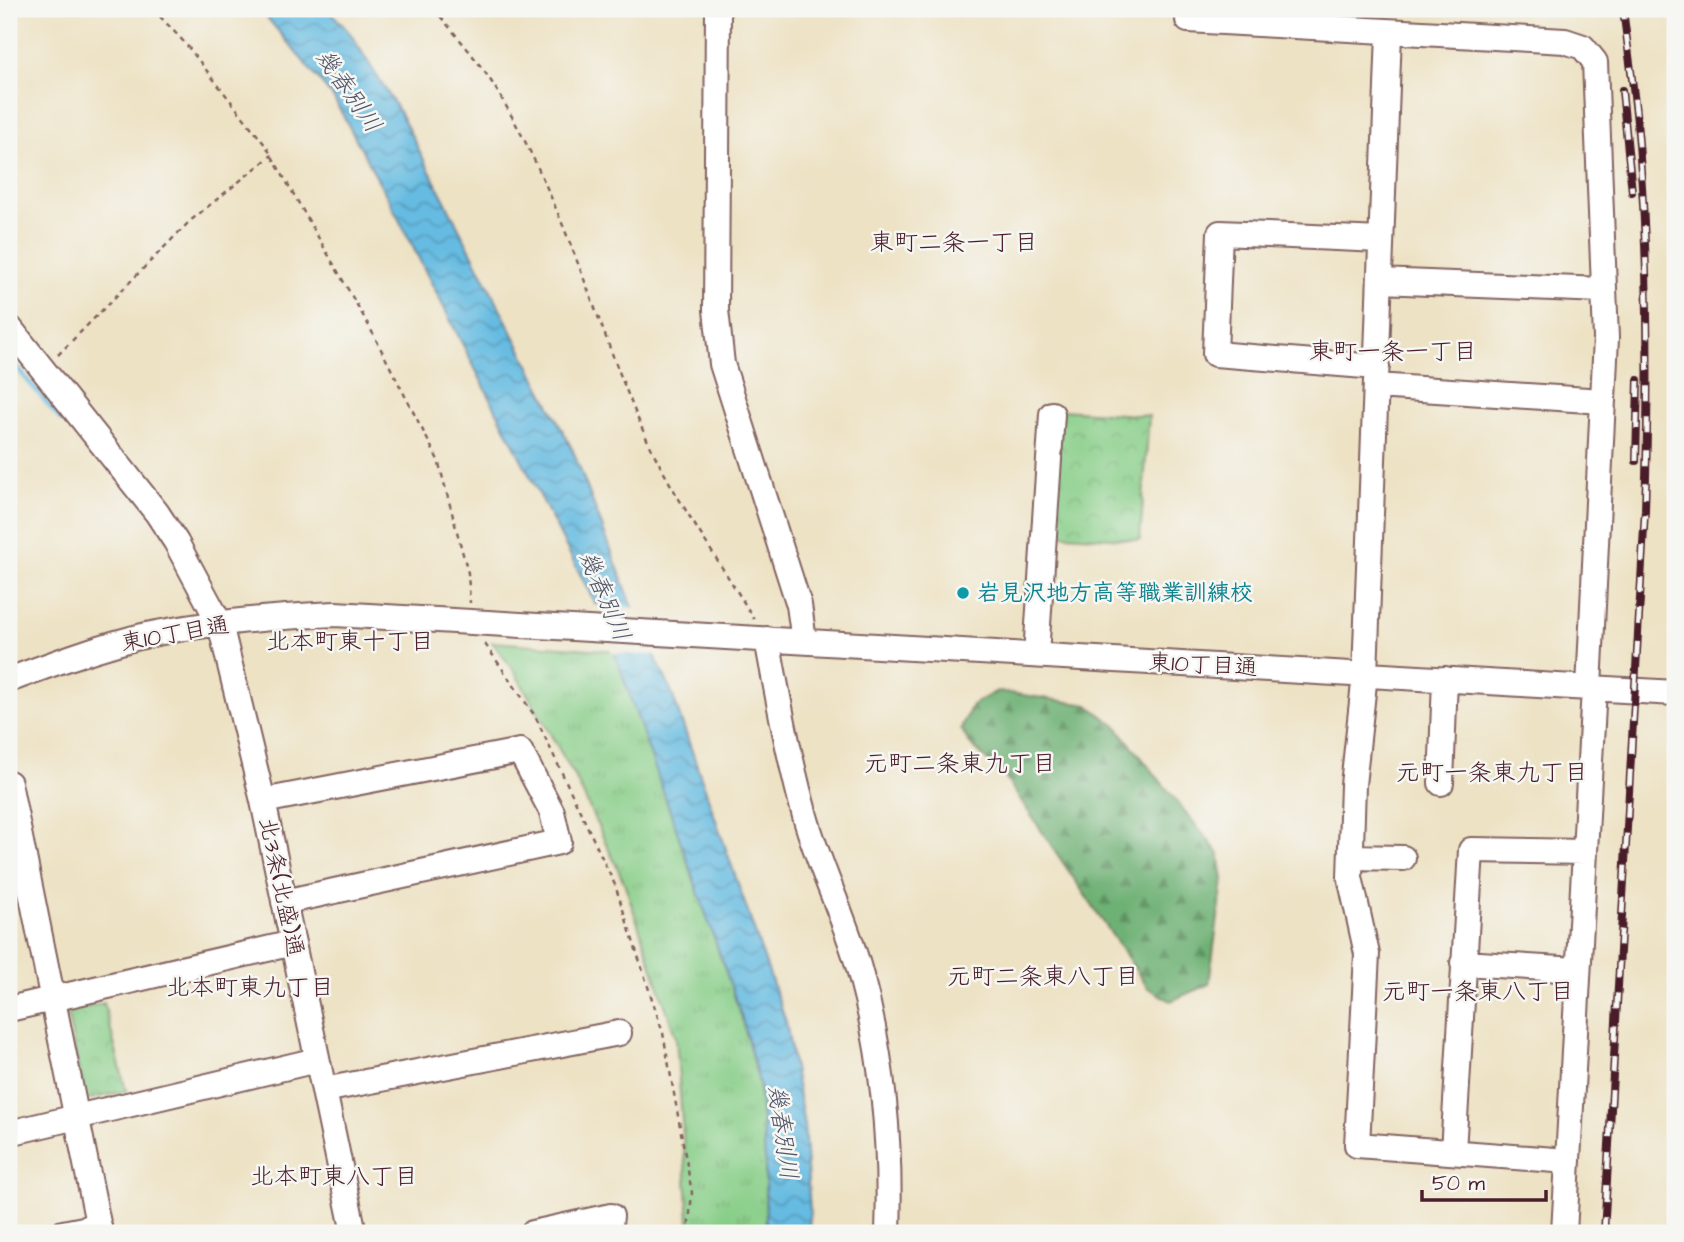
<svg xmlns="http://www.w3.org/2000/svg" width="1684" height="1242" font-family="'Architects Daughter','Klee One',sans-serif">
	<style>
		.grass { fill: url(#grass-tufts); stroke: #69765a; stroke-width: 2 }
		.forest { fill: url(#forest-firs); stroke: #5c6850; stroke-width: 2 }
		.park { fill: url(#park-crowns); stroke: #69765a; stroke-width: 2 }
		.water { fill: url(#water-waves); stroke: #586d86; stroke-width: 2 }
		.pier { fill: #ede2c4 }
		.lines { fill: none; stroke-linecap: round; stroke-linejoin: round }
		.stream { stroke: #65bbe1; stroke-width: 5 }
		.minor-casing { stroke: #836361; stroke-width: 28 }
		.path { stroke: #836361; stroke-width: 2.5; stroke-dasharray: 5 5; stroke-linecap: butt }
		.minor { stroke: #fff; stroke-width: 24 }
		.rail-casing { stroke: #4a1f2b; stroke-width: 8 }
		.rail { stroke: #f6f6f2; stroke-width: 5; stroke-dasharray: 16; stroke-linecap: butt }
		.culture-dot { fill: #0f9aa8; stroke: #f6f6f2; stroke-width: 2.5 }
		.labels { text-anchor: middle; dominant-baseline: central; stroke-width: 5; stroke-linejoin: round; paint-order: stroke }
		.culture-label { font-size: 23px; font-weight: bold; fill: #0d838f; stroke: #f6f6f2; text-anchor: start }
		.street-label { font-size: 23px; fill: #4a1f2b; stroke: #f6f6f2 }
		.water-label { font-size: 24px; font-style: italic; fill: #53566b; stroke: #f6f6f2 }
		.neighbourhood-label { font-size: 24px; fill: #4a1f2b; stroke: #f6f6f2 }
	</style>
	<defs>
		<pattern id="grass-tufts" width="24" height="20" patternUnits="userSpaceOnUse" patternTransform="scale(1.75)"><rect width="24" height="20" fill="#88ce88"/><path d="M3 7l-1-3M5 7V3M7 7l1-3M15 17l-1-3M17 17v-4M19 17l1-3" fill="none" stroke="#77b076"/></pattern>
		<pattern id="forest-firs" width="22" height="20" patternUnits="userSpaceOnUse" patternTransform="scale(1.75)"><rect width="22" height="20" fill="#6eb174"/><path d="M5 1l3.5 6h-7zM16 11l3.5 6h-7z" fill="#5c8f5f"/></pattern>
		<pattern id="park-crowns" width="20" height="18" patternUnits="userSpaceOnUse" patternTransform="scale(1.75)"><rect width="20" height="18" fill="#88ce88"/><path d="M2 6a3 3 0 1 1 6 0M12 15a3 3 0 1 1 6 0" fill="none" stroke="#77b076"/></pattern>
		<pattern id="water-waves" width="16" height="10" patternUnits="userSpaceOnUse" patternTransform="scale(1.75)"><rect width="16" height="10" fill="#65bbe1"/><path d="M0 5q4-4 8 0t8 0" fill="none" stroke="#5597b7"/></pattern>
	</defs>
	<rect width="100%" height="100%" fill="#f6f6f2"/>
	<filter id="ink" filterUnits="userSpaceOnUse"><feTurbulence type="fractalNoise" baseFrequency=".0143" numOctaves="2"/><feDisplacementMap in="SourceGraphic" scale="14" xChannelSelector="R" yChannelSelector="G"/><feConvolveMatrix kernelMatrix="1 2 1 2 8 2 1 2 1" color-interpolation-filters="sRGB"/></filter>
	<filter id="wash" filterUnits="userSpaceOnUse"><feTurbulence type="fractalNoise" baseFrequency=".00686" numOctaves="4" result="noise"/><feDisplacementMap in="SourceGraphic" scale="28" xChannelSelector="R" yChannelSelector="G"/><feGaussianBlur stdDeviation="1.57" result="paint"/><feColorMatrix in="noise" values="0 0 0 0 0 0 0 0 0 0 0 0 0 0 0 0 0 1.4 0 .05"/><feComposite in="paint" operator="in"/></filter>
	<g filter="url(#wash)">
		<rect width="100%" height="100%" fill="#ede2c4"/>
		<path class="grass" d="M492,642L615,651L742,1018L759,1083L765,1158L766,1233H690L676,1038L624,882L575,777L513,669Z"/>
		<path class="forest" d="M997,691L1088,705L1116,726L1219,854L1223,880L1209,984L1171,1001L1148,988L1005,777L970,744L961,729L972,705Z"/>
		<path class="park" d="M1061,410L1149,416L1140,540L1052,534Z
			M104,1003L126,1091L85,1100L67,1012Z"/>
		<path class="water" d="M260,9H328L350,33L400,113L573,451L639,623L670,688L786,1022L804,1125L810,1211L809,1233H766L765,1158L759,1083L742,1018L603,619L389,200L333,97Z"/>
		<path class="pier" d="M592,605L637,608L658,655L612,653Z"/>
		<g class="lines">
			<path class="stream" d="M9,358L61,420"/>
		</g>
	</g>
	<g filter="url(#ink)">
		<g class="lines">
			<defs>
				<path id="minor" d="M718,9L716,310L722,364L799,605L804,641
					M1188,20L1565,41L1583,47L1595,62L1606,338L1589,688
					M1389,33L1365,674L1353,785L1350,877L1367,954L1357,1145L1568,1161
					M1380,281L1602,290
					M9,327L157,513L176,542L220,624L263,801L354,1233
					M1377,367L1215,354L1220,233L1381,240
					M1376,386L1603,401
					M767,639C778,698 789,758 805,816C820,870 847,921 861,976C884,1060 891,1147 888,1233
					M1036,655L1052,414
					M9,680C54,663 100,646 147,635C208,622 273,617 335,614L1675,693
					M9,783L100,1233
					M1441,783L1445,679
					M263,801L520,751L552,812L559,842L284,902
					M1351,857L1403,858
					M1463,963L1578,970
					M9,1009L293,943
					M324,1090L619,1033
					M9,1133L317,1060
					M1453,1152L1471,850L1585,852
					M63,1233L99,1226
					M533,1233L611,1216L609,1233
					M1564,1233L1594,688"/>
			</defs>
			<use href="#minor" class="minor-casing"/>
			<path class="path" d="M153,9L185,43L266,146L369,326L438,460L468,573L470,603
				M434,9C455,34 479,61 496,89C560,194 593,313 641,426C671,495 716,555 754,619
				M58,355L190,221L272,155
				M485,644L535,716L615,885L663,1033L692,1193L688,1233"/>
			<use href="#minor" class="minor"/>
			<defs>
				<path id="rail" d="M1622,90L1632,192
					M1636,461L1638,380
					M1604,1233L1645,510C1649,393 1649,275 1640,158C1637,108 1629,58 1623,9"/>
			</defs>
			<use href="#rail" class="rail-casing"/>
			<use href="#rail" class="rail"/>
		</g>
	</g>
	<circle class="culture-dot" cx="963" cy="593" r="7"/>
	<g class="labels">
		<g class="culture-label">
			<text x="977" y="593">岩見沢地方高等職業訓練校</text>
		</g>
		<g class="street-label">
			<text transform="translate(175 634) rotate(-10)">東10丁目通</text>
			<text transform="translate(1203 665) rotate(3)">東10丁目通</text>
			<text transform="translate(281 887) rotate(78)">北3条(北盛)通</text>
		</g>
		<g class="water-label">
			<text transform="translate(348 91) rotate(55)">幾春別川</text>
			<text transform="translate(604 596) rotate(67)">幾春別川</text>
			<text transform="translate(782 1132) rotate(82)">幾春別川</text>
		</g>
		<g class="neighbourhood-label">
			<text x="954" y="243">東町二条一丁目</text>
			<text x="1393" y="352">東町一条一丁目</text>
			<text x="350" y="642">北本町東十丁目</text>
			<text x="960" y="764">元町二条東九丁目</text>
			<text x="1492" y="773">元町一条東九丁目</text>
			<text x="1043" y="977">元町二条東八丁目</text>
			<text x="250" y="988">北本町東九丁目</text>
			<text x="1478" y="992">元町一条東八丁目</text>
			<text x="334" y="1177">北本町東八丁目</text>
		</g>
	</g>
	<rect width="1684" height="1242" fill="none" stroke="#f6f6f2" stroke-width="35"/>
	<path d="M1422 1190v10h124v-10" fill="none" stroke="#4a1f2b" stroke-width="3.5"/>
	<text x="1432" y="1190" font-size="21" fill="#4a1f2b" stroke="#f6f6f2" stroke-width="5" paint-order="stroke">50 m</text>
</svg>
